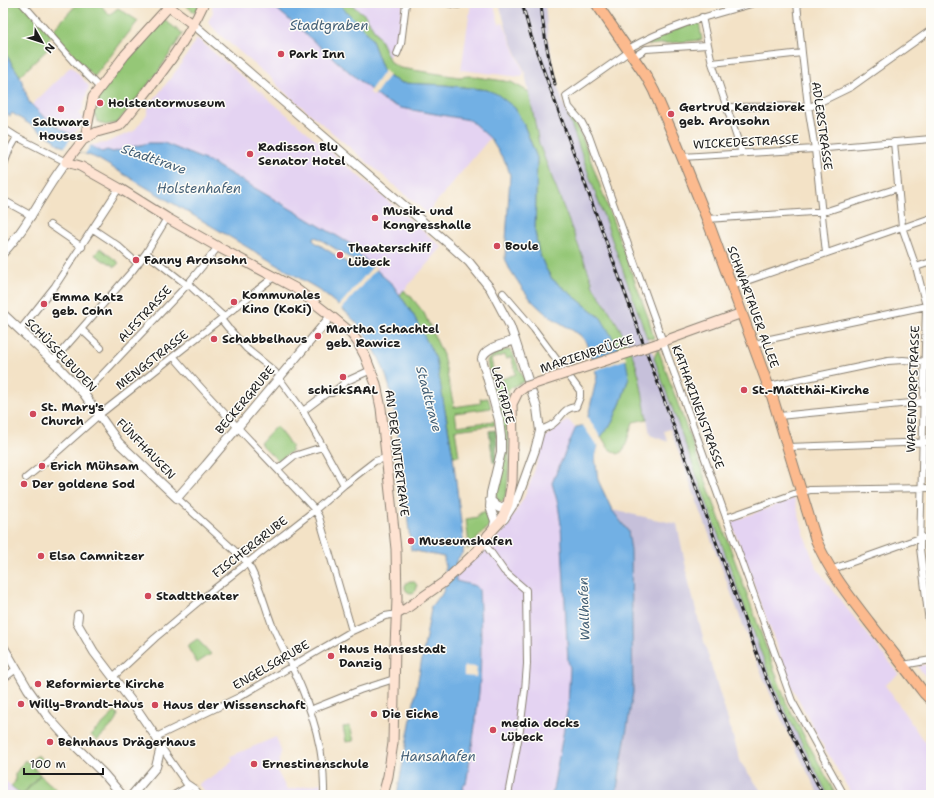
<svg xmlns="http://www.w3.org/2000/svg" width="934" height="798" font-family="'Shantell Sans',sans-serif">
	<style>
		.built { fill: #e4d3f2 }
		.industrial { fill: #c6c0da }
		.green { fill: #95c777; stroke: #58724a; fill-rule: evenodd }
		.forest { fill: #78ac68; stroke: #4a6442 }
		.water { fill: #72b0e4; stroke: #476680; fill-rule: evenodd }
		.pier { fill: #f3e2c6 }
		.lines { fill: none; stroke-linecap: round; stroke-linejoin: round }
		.minor-casing { stroke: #887f71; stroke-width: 8 }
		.tertiary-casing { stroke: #887f71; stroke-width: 10 }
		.secondary-casing { stroke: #887f71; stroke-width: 11 }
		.primary-casing { stroke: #887f71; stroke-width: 12 }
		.minor { stroke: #fff; stroke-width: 6 }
		.tertiary { stroke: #fff; stroke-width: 8 }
		.secondary { stroke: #fee3d2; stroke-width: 9 }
		.primary { stroke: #fcba8e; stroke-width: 10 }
		.rail-casing { stroke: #1c1c1c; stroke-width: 3 }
		.rail { stroke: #fdfcf7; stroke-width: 1.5; stroke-dasharray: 4.5; stroke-linecap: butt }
		.secondary-bridge-casing { stroke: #887f71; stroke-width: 11; stroke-linecap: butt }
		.secondary-bridge { stroke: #fee3d2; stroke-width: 9 }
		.poi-dot { fill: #d1495b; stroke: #fdfcf7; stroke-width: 1.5 }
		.labels { text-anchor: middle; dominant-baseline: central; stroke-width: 3; stroke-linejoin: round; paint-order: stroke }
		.poi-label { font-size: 12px; font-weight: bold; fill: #1c1c1c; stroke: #fdfcf7; text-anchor: start }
		.street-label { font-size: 12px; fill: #1c1c1c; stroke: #fdfcf7 }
		.water-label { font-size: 13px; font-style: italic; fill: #435f76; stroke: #fdfcf7 }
	</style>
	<rect width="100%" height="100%" fill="#fdfcf7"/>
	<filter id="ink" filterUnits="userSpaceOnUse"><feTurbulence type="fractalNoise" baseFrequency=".025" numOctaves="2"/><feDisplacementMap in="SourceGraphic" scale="8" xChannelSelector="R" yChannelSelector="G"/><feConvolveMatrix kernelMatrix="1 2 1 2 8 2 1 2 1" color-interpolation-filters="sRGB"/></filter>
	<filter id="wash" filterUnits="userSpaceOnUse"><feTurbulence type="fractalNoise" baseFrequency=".012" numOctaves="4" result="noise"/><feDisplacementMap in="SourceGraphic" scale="16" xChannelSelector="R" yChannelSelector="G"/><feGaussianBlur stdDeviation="0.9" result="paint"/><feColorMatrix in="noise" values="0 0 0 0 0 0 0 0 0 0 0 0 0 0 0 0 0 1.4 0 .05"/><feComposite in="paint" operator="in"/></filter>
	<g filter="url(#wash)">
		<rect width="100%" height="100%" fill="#f3e2c6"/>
		<path class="built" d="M213,3H270L341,65L384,101L401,108L470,120L490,138L427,213L281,89L271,78L220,35L208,22L213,12L212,7Z
			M349,3H399L403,4L398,41L388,58L380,39Z
			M471,3H498L499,4L494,6L499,24L503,23L524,73L522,77L461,70Z
			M198,39L442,247L400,295L393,285L355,251L354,248L212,163L148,143L113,152H102L91,146V145L105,143L134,131L147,114L149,106L179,67L196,40Z
			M71,66L89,86L82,111L79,114L84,121L72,136L42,115L32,105Z
			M568,420L576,428L552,483L558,504L561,525L568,661L570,668V683L568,707L552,795H462L470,760L476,719L480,672L481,626L479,590L476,586L456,581V576L468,564L481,555L509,525L510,520L524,498L530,483L541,451L544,438Z
			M794,498L806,540L816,567L841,601L899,674L885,685L925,743L931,740V795H852L820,740L791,685L731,522Z
			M931,664V683L917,666Z
			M276,737L281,751L278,768L276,769L287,790L321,783V795H208L198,784L212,777L233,761L231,756Z
			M3,779L9,784L22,795H3Z"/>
		<path class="industrial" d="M499,3H545L548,39L557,85L712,518L766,666L781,702L828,795H819L785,727L759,668L670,429L664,431L668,442L650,435L639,375L626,341L613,316L592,285V281L539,144L525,73L507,31Z
			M612,510L677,524L690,587L705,645L741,763L764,795H616L633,692L631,551L628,531Z"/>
		<path class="green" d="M3,3H22L51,32L78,3H101L100,4L109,15L118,8L138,21L94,77L56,35L51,37L48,40L52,45L20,76L3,50Z
			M183,3H200L195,13Z
			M338,3H349L365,15L380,39L390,62L396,66L400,68L459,77L469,76L511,82L529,92L539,144L592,281V285C611,313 631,342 639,376C642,390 644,404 647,419L633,422L624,450L618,454L609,449L601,436L612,423L621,402L629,377L601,318L552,279L545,267L538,250L535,231L537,158L524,125L515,108L487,90L445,85L402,83L385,75L371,38L365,30Z
			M163,19L182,33V35L158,72L117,123L105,125L97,121L94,112L97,98L130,56Z
			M699,22L702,40L649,45L648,42C664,33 681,27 699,22Z
			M567,113L575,124L584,142L649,320L654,339L647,338Z
			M100,248L119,263L115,267L106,261H104L95,255Z
			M404,290L408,295L409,294L424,313L443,355L454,407L481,403L480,399L488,398L491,408L455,413L457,426L494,421L495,425L455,430L459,456H453L446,414L414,316L400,295Z
			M658,349L786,702L836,795H828L781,702L766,666L654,358Z
			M505,350H510L513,353L519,369L525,381L512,387L508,391L509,462L507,489L504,499L502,502L497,500L496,494L504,453L487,361C491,355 497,353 505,350ZM504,355L506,359L511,357L516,374L499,380V383L493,385L491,376L494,374L491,359Z
			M276,426L292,447L290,449L292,451L278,461L260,443Z
			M486,511L491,520L490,526L482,533L467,550L469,545L466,519L478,517V514Z
			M405 587a6 6 0 1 1 12 0a6 6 0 1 1-12 0Z
			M197,639L211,654L197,663L187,646Z
			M115,712L118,715L117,720L97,741L91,735Z
			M350,726L354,741L346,742L343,727Z
			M37,755L42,759L34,769L40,774L22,795L11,786L15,782V774L25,760L29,764Z
			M40,775L57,790L52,795H23Z"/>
		<path class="forest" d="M496,430L497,444L496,463L493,462L489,431Z"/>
		<path class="water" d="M270,3H338L365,30L371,38L385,75L402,83L445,85L487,90L497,94L515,108L524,125L537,158L535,231L538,250L545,267L552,279L601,318L626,361L629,377L621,402L612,423L600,438L595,457L598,480L612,510L628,531L631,551L633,692L616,795H552L568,707L570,668L568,661L561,525L558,504L552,483L576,427L586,425L597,376L587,343L580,335L546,314L533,302L522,288L509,268L505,258L510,175L507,165L490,138L470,120L401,108L384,101L341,65Z
			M3,50L20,76L29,102L42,115L61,129L102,152L107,150L113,152L148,143H164L212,163L354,246L355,251L393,285L414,316L436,359L453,456L464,547L463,552L456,561V581L476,586L479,590C481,624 482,658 479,692C476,723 471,753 466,784H464L462,795H397L431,609L430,608L438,597L439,598C449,587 445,571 444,557L411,550C408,520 404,490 401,459C395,412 393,373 364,333C352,315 334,302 318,289L98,159C84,152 68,151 55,142L56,141L12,113L10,116L3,111ZM314,237L318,238L355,261L358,266H352L315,242L313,240Z"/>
		<path class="pier" d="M385,70L389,75L374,96L369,92Z
			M73,135L91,145L85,154L64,148Z
			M374,265L377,268L341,310L338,307Z
			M622,350L627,359L593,371L590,360Z
			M586,415L602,439L600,445L597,446L582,424H584Z
			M464,666L477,667L476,677L464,676Z"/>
	</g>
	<g filter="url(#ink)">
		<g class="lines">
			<defs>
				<path id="minor" d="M22,3L74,62L100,88
					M447,3L458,5L464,3
					M797,3L802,53L808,106L815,149L826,253
					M702,17L712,63L742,153
					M628,49C668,26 711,15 755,3
					M630,51L566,96L569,107L581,121L589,136L792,701L844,795
					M397,54L401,44L406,3
					M633,57L646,49L707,45
					M712,63L802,53
					M727,107L812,106L851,87L931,30
					M3,128L17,137L66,162
					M894,142L902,227L916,267L926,306L920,548L931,639
					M682,157L815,149L931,139
					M3,167L9,151L17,137
					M3,200L32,216
					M707,219L827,211L898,188
					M50,225L82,247
					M902,228L931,218
					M93,229L117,245L138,264
					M146,253L187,285
					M916,267L931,262
					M188,284L224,317
					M732,286L902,227
					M503,293L534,329L580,391V397L576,407C562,408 562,418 553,424C549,427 544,428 540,431
					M224,323L228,328
					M81,329L101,348
					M20,330L55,286L119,188
					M230,330L247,349L268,366
					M754,345L770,339L931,305
					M174,357C219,410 269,459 315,510L319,517L352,631
					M53,361L133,270L146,253L167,218
					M268,366L275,372
					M279,378L303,411L344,485
					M769,386L888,361L903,360L925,362
					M84,394L187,285L218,247
					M303,411L327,393H332L347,381L371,370
					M779,416L931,401
					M788,447L931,442
					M278,469L294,456L322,447
					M26,478L47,461L99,415L274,277
					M177,498L247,562C259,581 264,604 272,625C282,648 295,670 304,694C317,727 325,760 324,795
					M726,518L794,494L810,490L931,488
					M482,543L485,544L504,571L526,590L527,664L525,690L520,730L508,795
					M830,570L920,538H931
					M903,665L931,660
					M113,677L155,638L209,593L315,510L344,485L375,461L386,458
					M3,679L16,669
					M310,710L360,690L394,679
					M156,737L239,697L352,631L385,616L397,614
					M161,747L186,783L195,789L200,795
					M174,795L189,786"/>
				<path id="tertiary" d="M194,25L450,245L469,262L490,288L510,326L515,340L537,408L540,431L535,450L518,497L504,519
					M3,253C29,226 43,191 66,162
					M3,314L53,361L84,394L119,443L177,498L206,465L331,316
					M490,500L499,508L503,507L508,504
					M493,530L495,521L490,507L491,493L501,452V437L499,420L482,359C484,347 505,344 515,340
					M78,615L77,623L94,652L132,702L156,737L161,747L156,767L132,795
					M3,646L28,689L48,717L66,737L103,773L122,795"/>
				<path id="secondary" d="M164,3L194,25
					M172,3L125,55L93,97L86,133L83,140L66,162L80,166L119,188L167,218L218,247L295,288L331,316L349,331L357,341L365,356L376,384L381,408L396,549L397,599L395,647L393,743L388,776L383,795
					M83,140L97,132L119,126L123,122C153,84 184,47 204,3
					M656,344L742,313
					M397,614L407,608L444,582L478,550L488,535L501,521L508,504L512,482L513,440L512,404L518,392L525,387"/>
				<path id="primary" d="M596,3L646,76L654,91L674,137L707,219L772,396L816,540C829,571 849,596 869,622C888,646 906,669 924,693L931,700"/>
			</defs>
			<use href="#minor" class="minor-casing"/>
			<use href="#tertiary" class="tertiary-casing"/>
			<use href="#secondary" class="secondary-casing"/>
			<use href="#primary" class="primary-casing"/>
			<use href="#minor" class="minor"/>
			<use href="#tertiary" class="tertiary"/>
			<use href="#secondary" class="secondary"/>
			<use href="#primary" class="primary"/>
			<defs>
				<path id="rail" d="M522,3L531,36L765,676L788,727L823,795
					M541,3C543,31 548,57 555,84"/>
			</defs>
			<use href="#rail" class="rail-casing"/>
			<use href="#rail" class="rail"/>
			<defs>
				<path id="secondary-bridge" d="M525,387L656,344"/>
			</defs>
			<use href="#secondary-bridge" class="secondary-bridge-casing"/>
			<use href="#secondary-bridge" class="secondary-bridge"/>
		</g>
	</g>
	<g class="poi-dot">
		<circle cx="281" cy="54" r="4"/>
		<circle cx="100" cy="103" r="4"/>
		<circle cx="61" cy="109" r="4"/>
		<circle cx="671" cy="114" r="4"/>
		<circle cx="250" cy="154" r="4"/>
		<circle cx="375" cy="218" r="4"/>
		<circle cx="497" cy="246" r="4"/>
		<circle cx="340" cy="255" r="4"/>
		<circle cx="136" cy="260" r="4"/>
		<circle cx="234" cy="302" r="4"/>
		<circle cx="44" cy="304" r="4"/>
		<circle cx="318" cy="336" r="4"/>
		<circle cx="214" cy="339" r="4"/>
		<circle cx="343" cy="377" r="4"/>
		<circle cx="744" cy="390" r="4"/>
		<circle cx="33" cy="414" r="4"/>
		<circle cx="42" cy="466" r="4"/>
		<circle cx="24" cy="484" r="4"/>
		<circle cx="411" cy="541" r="4"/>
		<circle cx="41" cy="556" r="4"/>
		<circle cx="148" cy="596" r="4"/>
		<circle cx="331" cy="656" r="4"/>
		<circle cx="38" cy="684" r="4"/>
		<circle cx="21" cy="704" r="4"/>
		<circle cx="155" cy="705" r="4"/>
		<circle cx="374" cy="714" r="4"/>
		<circle cx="493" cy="730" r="4"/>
		<circle cx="50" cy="742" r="4"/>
		<circle cx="254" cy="764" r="4"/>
	</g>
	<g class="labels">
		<g class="poi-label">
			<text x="289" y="54">Park Inn</text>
			<text x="108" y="103">Holstentormuseum</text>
			<text x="679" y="107">Gertrud Kendziorek<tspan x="679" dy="14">geb. Aronsohn</tspan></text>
			<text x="61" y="122" text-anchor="middle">Saltware<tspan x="61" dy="14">Houses</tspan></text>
			<text x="258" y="147">Radisson Blu<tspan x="258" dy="14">Senator Hotel</tspan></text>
			<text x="383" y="211">Musik- und<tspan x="383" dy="14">Kongresshalle</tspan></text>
			<text x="505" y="246">Boule</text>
			<text x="348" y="248">Theaterschiff<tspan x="348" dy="14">Lübeck</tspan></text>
			<text x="144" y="260">Fanny Aronsohn</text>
			<text x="242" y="295">Kommunales<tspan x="242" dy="14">Kino (KoKi)</tspan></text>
			<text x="52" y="297">Emma Katz<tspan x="52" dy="14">geb. Cohn</tspan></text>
			<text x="326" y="329">Martha Schachtel<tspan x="326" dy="14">geb. Rawicz</tspan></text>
			<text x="222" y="339">Schabbelhaus</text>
			<text x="343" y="390" text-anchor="middle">schickSAAL</text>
			<text x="752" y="390">St.-Matthäi-Kirche</text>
			<text x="41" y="407">St. Mary's<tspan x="41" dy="14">Church</tspan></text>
			<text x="50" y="466">Erich Mühsam</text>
			<text x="32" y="484">Der goldene Sod</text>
			<text x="419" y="541">Museumshafen</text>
			<text x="49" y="556">Elsa Camnitzer</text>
			<text x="156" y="596">Stadttheater</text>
			<text x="339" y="649">Haus Hansestadt<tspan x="339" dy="14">Danzig</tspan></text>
			<text x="46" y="684">Reformierte Kirche</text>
			<text x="29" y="704">Willy-Brandt-Haus</text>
			<text x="163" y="705">Haus der Wissenschaft</text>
			<text x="382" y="714">Die Eiche</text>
			<text x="501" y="723">media docks<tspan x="501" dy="14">Lübeck</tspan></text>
			<text x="58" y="742">Behnhaus Drägerhaus</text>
			<text x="262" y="764">Ernestinenschule</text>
		</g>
		<g class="street-label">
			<text transform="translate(822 126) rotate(82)">ADLERSTRASSE</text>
			<text transform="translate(746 142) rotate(-3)">WICKEDESTRASSE</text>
			<text transform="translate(753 307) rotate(70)">SCHWARTAUER ALLEE</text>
			<text transform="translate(145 314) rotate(-47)">ALFSTRASSE</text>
			<text transform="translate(587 354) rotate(-18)">MARIENBRÜCKE</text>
			<text transform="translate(61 355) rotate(46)">SCHÜSSELBUDEN</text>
			<text transform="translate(152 360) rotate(-38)">MENGSTRASSE</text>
			<text transform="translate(913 389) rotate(-88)">WARENDORPSTRASSE</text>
			<text transform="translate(503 395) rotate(75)">LASTADIE</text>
			<text transform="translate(245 400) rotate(-50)">BECKERGRUBE</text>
			<text transform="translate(698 407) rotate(70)">KATHARINENSTRASSE</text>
			<text transform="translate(146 449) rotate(46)">FÜNFHAUSEN</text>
			<text transform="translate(397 453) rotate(83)">AN DER UNTERTRAVE</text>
			<text transform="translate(250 547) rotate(-38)">FISCHERGRUBE</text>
			<text transform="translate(271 665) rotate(-30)">ENGELSGRUBE</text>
		</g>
		<g class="water-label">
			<text x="329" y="25">Stadtgraben</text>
			<text transform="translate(154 159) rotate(19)">Stadttrave</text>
			<text x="199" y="188">Holstenhafen</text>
			<text transform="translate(429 399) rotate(75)">Stadttrave</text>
			<text transform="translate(584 609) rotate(-92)">Wallhafen</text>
			<text x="438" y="756">Hansahafen</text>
		</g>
	</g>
	<rect width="934" height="798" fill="none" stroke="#fdfcf7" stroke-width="16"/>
	<g transform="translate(42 42) rotate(129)" stroke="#fdfcf7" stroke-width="3" paint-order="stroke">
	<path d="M0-3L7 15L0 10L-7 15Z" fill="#1c1c1c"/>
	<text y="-6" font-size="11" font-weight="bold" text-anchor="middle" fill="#1c1c1c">N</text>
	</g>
	<path d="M24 768v6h79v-6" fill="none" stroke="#1c1c1c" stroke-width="2"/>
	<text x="30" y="768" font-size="12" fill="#1c1c1c" stroke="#fdfcf7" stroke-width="3" paint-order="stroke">100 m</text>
</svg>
